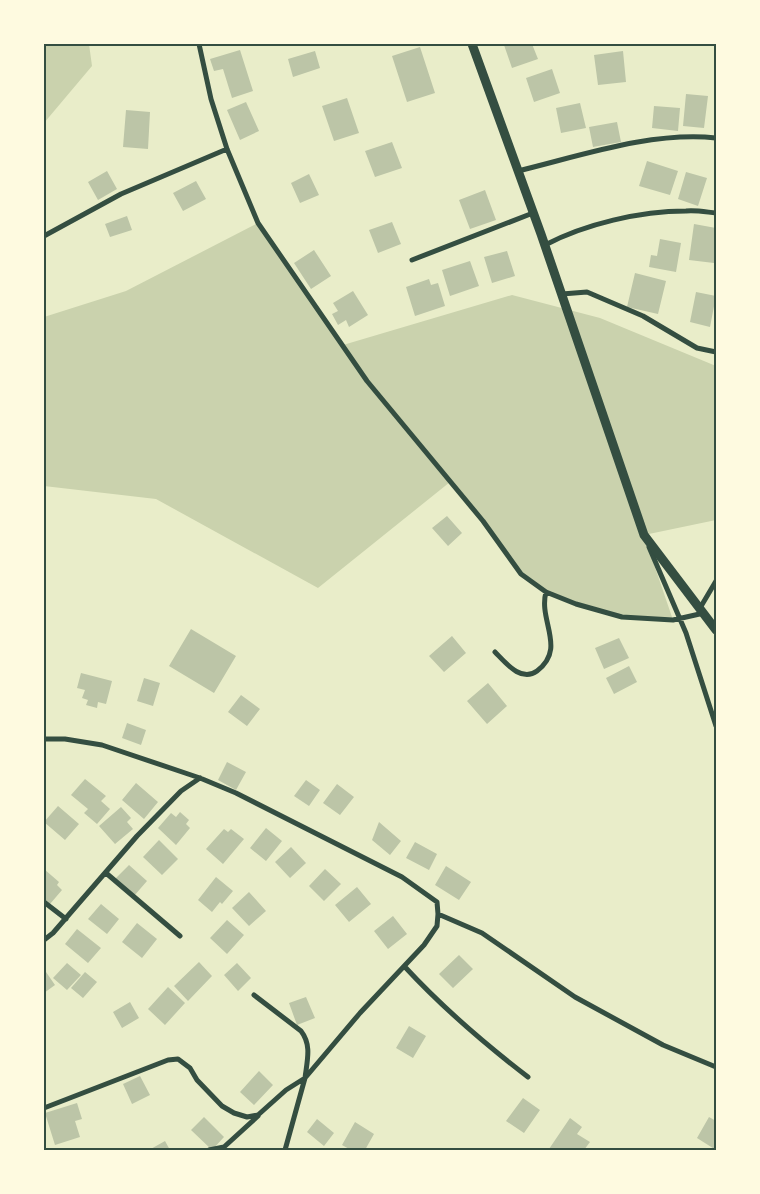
<svg xmlns="http://www.w3.org/2000/svg" width="760" height="1194" font-family="'PT Sans Narrow',sans-serif">
	<style>
		.green { fill: #cad2ad }
		.building { fill: #bcc5a7 }
		.lines { fill: none; stroke-linecap: round; stroke-linejoin: round }
		.minor { stroke: #344e41; stroke-width: 5 }
		.secondary { stroke: #344e41; stroke-width: 9 }
		.neatline { fill: none; stroke: #344e41; stroke-width: 2 }
	</style>
	<rect width="100%" height="100%" fill="#e9edc9"/>
	<path class="green" d="M44,44H89L92,66L44,123Z
		M258,223L343,345L512,295L600,318L716,366V520L644,535L673,620L622,617L546,592L521,574L450,482L318,588L156,499L44,486V317L126,291Z"/>
	<path class="building" d="M509,44H532L538,59L512,68L504,45Z
		M420,47L435,93L407,102L392,56Z
		M240,50L253,91L232,98L223,69L214,71L210,59Z
		M315,51L320,68L293,77L288,59Z
		M623,51L626,82L598,85L594,55Z
		M552,69L560,93L534,102L526,78Z
		M686,94L708,96L704,128L683,126Z
		M347,98L359,133L334,141L322,106Z
		M246,102L259,131L240,140L227,110Z
		M580,103L586,128L561,133L556,108Z
		M654,106L680,108L678,131L652,128Z
		M126,110L150,112L148,149L123,147Z
		M617,122L621,142L593,147L589,127Z
		M392,142L402,168L375,177L365,151Z
		M647,161L678,171L670,195L639,186Z
		M107,171L117,189L98,200L88,182Z
		M686,172L707,178L698,206L678,199Z
		M309,174L319,195L300,203L291,183Z
		M196,181L206,199L183,211L173,193Z
		M485,190L496,220L470,229L459,200Z
		M127,216L132,230L110,237L105,224Z
		M392,222L401,244L378,253L369,230Z
		M694,224L716,228V246L714,263L689,260Z
		M660,239L681,243L676,272L649,267L651,255L657,256Z
		M314,250L331,276L311,289L294,263Z
		M507,251L515,276L492,283L484,257Z
		M470,261L479,286L450,296L442,270Z
		M635,273L666,281L658,314L627,307Z
		M429,279L431,285L438,283L445,306L415,316L406,287Z
		M353,291L368,315L349,327L346,320L338,325L332,314L338,311L333,303Z
		M696,292L716,296L710,327L690,322Z
		M447,516L462,533L448,546L432,528Z
		M191,629L236,656L214,693L169,666Z
		M452,636L466,653L444,672L429,656Z
		M619,638L629,658L604,669L595,648Z
		M629,666L637,682L614,694L606,678Z
		M81,673L112,681L106,704L98,702L97,708L86,705L88,700L82,698L85,690L77,688Z
		M144,678L160,683L153,706L137,701Z
		M488,683L507,706L487,724L467,701Z
		M241,695L260,709L247,726L228,712Z
		M127,723L146,730L141,745L122,738Z
		M227,762L246,772L236,790L218,780Z
		M85,779L106,796L101,801L110,809L97,824L84,813L88,809L71,795Z
		M306,780L320,790L309,806L294,796Z
		M136,783L158,802L144,819L122,800Z
		M337,784L354,797L340,815L323,803Z
		M58,806L79,824L65,840L44,822Z
		M121,807L131,818L127,822L133,829L115,844L99,826Z
		M180,812L189,820L186,824L190,828L176,845L158,828L171,813L176,817Z
		M379,822L401,841L390,855L372,840Z
		M266,828L282,841L266,861L250,848Z
		M224,829L228,832L231,829L244,839L223,864L206,849Z
		M159,840L178,859L162,875L143,857Z
		M415,842L437,854L429,870L406,858Z
		M291,847L306,863L290,878L275,862Z
		M129,865L147,881L134,896L115,879Z
		M446,866L471,882L459,900L435,885Z
		M44,869L59,882L57,885L62,890L50,904L44,899Z
		M325,869L341,884L324,901L309,886Z
		M216,877L233,891L222,904L220,902L212,912L198,900Z
		M357,887L371,904L349,922L335,905Z
		M249,892L266,911L249,926L232,908Z
		M101,904L119,919L107,934L88,919Z
		M393,916L407,934L388,949L374,931Z
		M227,920L244,935L227,954L210,938Z
		M137,923L157,939L142,958L122,942Z
		M77,929L101,948L88,963L65,944Z
		M459,955L473,969L453,988L439,974Z
		M199,962L212,976L188,1001L174,986Z
		M67,963L81,975L67,990L53,978Z
		M237,963L251,978L238,991L224,975Z
		M46,972L55,985L44,993V974Z
		M85,972L97,982L83,998L71,988Z
		M168,987L185,1003L165,1025L148,1009Z
		M306,997L315,1018L297,1025L289,1003Z
		M130,1002L139,1018L122,1028L113,1012Z
		M409,1026L426,1036L413,1058L396,1048Z
		M259,1071L273,1085L254,1105L240,1092Z
		M140,1076L150,1095L132,1104L123,1084Z
		M523,1098L540,1110L524,1133L506,1121Z
		M77,1103L82,1119L75,1121L80,1137L55,1145L45,1113Z
		M204,1117L224,1137L212,1150L191,1130Z
		M709,1117L716,1121V1150L697,1138Z
		M570,1118L582,1127L577,1134L590,1142L584,1150H551L549,1149Z
		M317,1119L334,1133L324,1146L307,1132Z
		M355,1122L374,1134L365,1150H351L342,1145Z
		M165,1141L170,1150H149Z"/>
	<g class="lines">
		<path class="minor" d="M199,44L211,99L227,149L258,223L367,381L483,521L521,574L546,592L576,604L622,617L673,620L704,613
			M518,171C580,156 652,131 716,138
			M44,236L121,194L227,149
			M545,245C585,224 640,211 686,211C696,210 706,212 716,213
			M412,260L533,213
			M562,294L587,292L643,316L697,348L716,352
			M649,547L686,633L716,726
			M700,608L716,581
			M495,652C505,662 521,683 537,671C567,648 538,621 546,592
			M44,739H65L102,745L200,778L236,793L402,877L437,902L438,914L437,926L424,945L360,1013L305,1078L285,1150
			M106,873L180,936
			M44,902L66,919
			M438,914L482,933L575,997L663,1045L716,1067
			M44,940L53,933L137,836L181,791L200,778
			M405,967C442,1007 485,1044 528,1077
			M44,1108L168,1060L178,1059L190,1068L197,1080L222,1106L234,1113L247,1117L258,1115L286,1090L305,1078C307,1061 312,1045 301,1031L254,995
			M209,1150L224,1147L258,1116"/>
		<path class="secondary" d="M472,44L541,234L644,535L716,630"/>
	</g>
	<rect width="760" height="1194" fill="none" stroke="#fefae0" stroke-width="90"/>
	<rect x="45" y="45" width="670" height="1104" class="neatline"/>
</svg>
